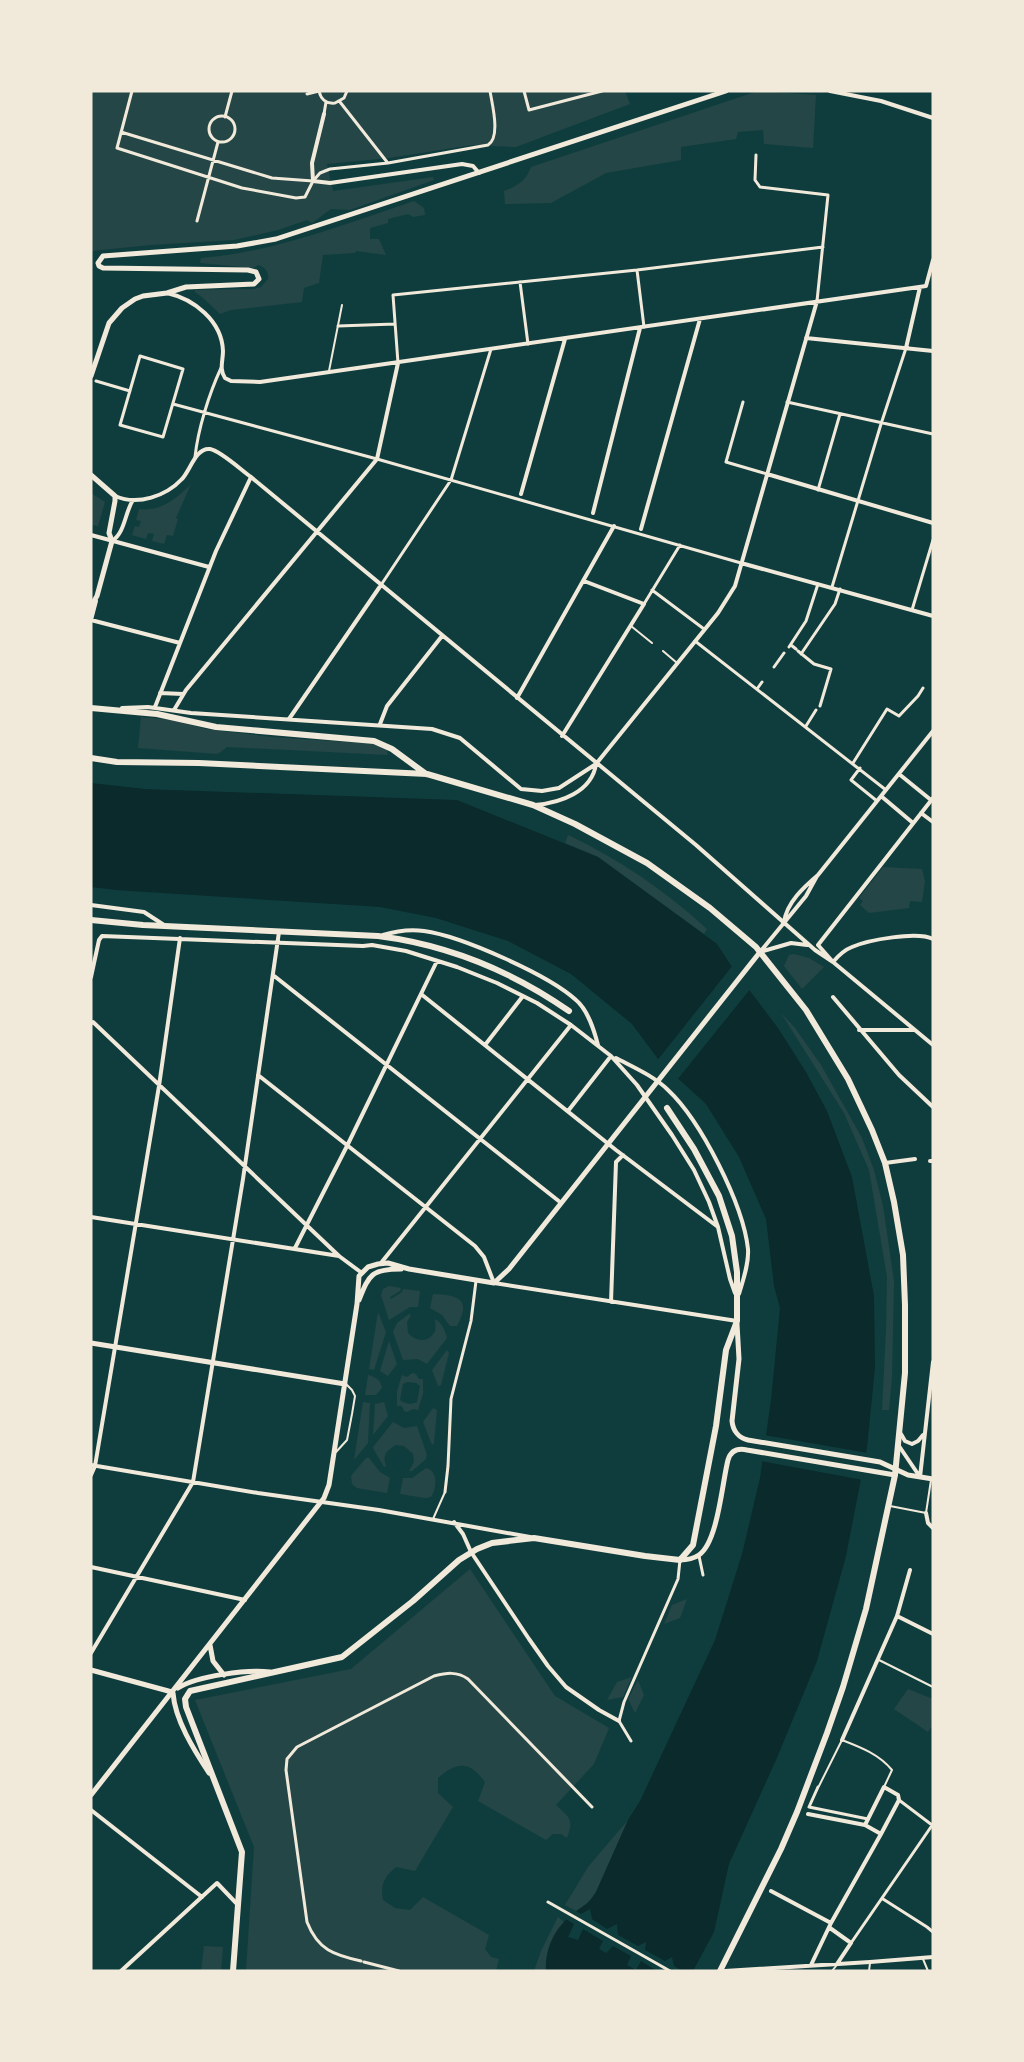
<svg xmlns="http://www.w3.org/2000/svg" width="1024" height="2062" font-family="'Roboto Condensed',sans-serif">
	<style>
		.green { fill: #244646; fill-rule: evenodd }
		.water { fill: #0a2a2b }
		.pier { fill: #0f3d3e }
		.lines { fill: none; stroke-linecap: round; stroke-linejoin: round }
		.service { stroke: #f1e9da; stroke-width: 2 }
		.pedestrian { stroke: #f1e9da; stroke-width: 3 }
		.minor { stroke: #f1e9da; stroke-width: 4 }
		.tertiary { stroke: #f1e9da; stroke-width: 5 }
		.primary { stroke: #f1e9da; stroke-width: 6 }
	</style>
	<rect width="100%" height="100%" fill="#0f3d3e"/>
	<path class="green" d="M91,91H625L630,104L516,147L472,145L389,158L327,164L333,191L433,177L434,180L350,210L331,209L312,223L307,220L278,230L234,240L151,245L91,251Z
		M758,91L816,95L813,148L764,144L763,130L738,132L736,139L681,147V160L606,173L551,203L505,204L504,191C517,186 526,181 531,167Z
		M414,201L424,208L425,215L413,217L408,214L388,219V223L370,228V239H379L386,255L356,251L355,253L323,255L319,283L304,288L302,302L231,310L220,314L203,298L195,292V290L254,289L261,287L268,279C269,272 265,267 258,265L254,268L200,263L201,258C275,252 345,224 414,201Z
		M191,484L176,518L178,519L173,536L167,535L164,544L152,541L154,534L148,533L146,539L132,535L135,526L139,527L141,521L136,520L139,509C161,512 177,498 191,484Z
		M91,493L105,502L98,526L91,525Z
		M141,717L173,720L206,729L272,737L378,744L386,748L388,755L227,747L218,754L138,748Z
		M568,835C619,859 666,891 707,929L704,934L598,857L565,843Z
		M883,867L922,869L925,881L922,902L910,901L909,908L869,913L860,905L863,901L859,898Z
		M794,954L809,958L824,967L802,989L784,966L789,955Z
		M781,1013L795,1028L821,1065L862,1138L874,1170L883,1206L894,1281L892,1377L889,1410H882L886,1330L887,1277L869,1170L844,1113Z
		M389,1286L401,1288L400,1291L390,1297L391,1299L402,1292L403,1289L420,1291L418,1307H410L389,1320L381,1295L383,1289Z
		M433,1294C458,1295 472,1299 457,1326H450L442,1315L430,1308Z
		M378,1312L386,1332L374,1370L369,1369Z
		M409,1314L411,1315L407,1322L408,1333C415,1341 429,1344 435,1331C436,1327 435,1322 435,1319C442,1322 445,1331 447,1338L427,1364L418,1359L403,1360L393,1332L397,1323Z
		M389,1341L397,1364L388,1376L380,1371Z
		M447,1350L449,1353L441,1385L438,1386L432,1370Z
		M412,1373L416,1374L419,1379H423V1394L418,1410L413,1409L407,1412L404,1411L402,1406H397V1391L402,1375L407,1377ZM407,1382L416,1383L420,1386L417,1402C411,1405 405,1404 400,1400L403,1384Z
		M368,1375C376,1377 381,1380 382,1388L376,1395H365Z
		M363,1402L370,1403L368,1443L354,1460Z
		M384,1402L388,1416L373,1435L375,1404Z
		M433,1408L437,1410L434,1443L432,1445L423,1422Z
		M393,1422L404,1428L417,1426L427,1455L426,1459L412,1471H409L414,1462L413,1454L404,1446L396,1445C387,1450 382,1455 386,1466L384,1467L374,1450L373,1447Z
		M366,1458H369L380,1472L390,1478L387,1493L357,1488L352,1484L351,1476Z
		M426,1468C438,1470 437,1489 431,1497L425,1498L400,1494L403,1478H412Z
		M470,1569L555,1696L609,1728L594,1764L556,1805C570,1818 574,1819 567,1838L561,1834H553L546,1840L478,1801L485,1782C470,1761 457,1761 438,1778V1793L453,1807L415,1871L396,1867C384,1877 380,1885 383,1900L395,1908L410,1910L423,1897L489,1935L485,1949L491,1957L499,1959L496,1971H246L254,1847L195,1700L351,1669Z
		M687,1599L680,1618L664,1624L672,1605Z
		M632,1677L623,1697L607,1700L617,1682Z
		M638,1680L644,1695L635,1713L628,1699Z
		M908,1689L933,1699V1725L928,1732L894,1709Z
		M628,1820L596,1892L585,1907L576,1911L565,1905L588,1867Z
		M558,1917L564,1922C552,1937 545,1951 546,1971H534L541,1951Z
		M204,1946L223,1947L221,1971H201Z"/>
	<path class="water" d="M91,783L145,789L457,800L598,857L717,944L732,967L778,1028L806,1072L827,1111L852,1177L874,1296L875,1367L867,1448L846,1556L817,1661L776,1760L729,1864L714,1932L693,1971H546C545,1948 555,1927 574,1913C585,1904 588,1905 596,1892L628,1820L640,1801L715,1640L742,1554L760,1478L771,1400L780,1308L774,1286L766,1219L739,1157L706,1104L661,1063L632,1024L571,974L508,941L436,918L380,907L115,890L91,887Z"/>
	<path class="pier" d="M733,965L751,988L677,1080L656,1062Z
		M764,1435L868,1453L863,1480L760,1461Z
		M590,1909L592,1919L607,1929L617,1924L618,1935L638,1946L646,1942L645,1950L665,1961L672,1957L674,1966L682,1971H657L641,1961L636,1970L627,1965L631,1956L613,1946L606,1953L599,1949L603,1941L583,1929L578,1940L568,1937L574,1924L564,1918L574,1910L581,1914Z"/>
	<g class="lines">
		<path class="service" d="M329,371L342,305
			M631,626L652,643
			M663,651L677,663
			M336,1452L347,1440L352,1414L355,1396L352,1390L347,1385
			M890,1506L926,1513L931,1480
			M433,1519L445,1492
			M879,1660L933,1687
			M819,1786L842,1740C860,1747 879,1754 892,1770L884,1787
			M923,1959L928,1971
			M832,1971L836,1966
			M869,1971L870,1963"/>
		<path class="pedestrian" d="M132,91L117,148L242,188L296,198L305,197L313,181
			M524,91L529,110L602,91
			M307,94L319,91C321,100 327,104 335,103L344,98L347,91
			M340,102L387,162
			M324,114L326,102
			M209 129a13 13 0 1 1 26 0a13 13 0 1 1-26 0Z
			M225,117L232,91
			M121,132L272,178L313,181L320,173L330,169L388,163L488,145C501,137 492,104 490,91
			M756,155L755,180L760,187L828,195L817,301
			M197,221L218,142
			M637,270L644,327
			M520,282L528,344
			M338,326L395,324
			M140,356L183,369L163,437L120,425Z
			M398,363L393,295L637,270L823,247
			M96,381L130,391
			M743,402L726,462L767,474
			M787,402L933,434
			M173,404L377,459L741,563
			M195,457C198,429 209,394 221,368
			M818,490L840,414
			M381,585L451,480L491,349
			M832,587L881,424L906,348
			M652,590L704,629
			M644,604L680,545
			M912,610L933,540
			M695,641L886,790
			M791,645L796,649
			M789,647L806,621L818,584
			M798,651L814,664L831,669L820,706
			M801,654L835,604L840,589
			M774,667L784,653
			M757,689L762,682
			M806,726L816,710
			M853,763L887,709L899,716L918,696L923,688
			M860,768L851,780L877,801
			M445,1492L448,1466L451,1399L471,1321L476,1281
			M699,1556L703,1575
			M631,1741L619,1721L624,1702L678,1579L680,1560
			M818,1787L809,1807L868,1819
			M899,1800L932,1825
			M883,1899L927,1927L933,1932
			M548,1902L670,1971
			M851,1943L933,1824
			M361,1961C334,1955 318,1950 307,1922L286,1770L287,1759L297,1747L434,1676C446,1673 457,1671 468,1679L592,1807
			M364,1962L399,1971"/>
		<path class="minor" d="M830,91L881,101L933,118
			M324,114L312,163L313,181L330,183L462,164L473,166L479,173
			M167,293C194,299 222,321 223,351C223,361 219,369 225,378L231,381L260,382L926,286L933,260
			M806,338L933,351
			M906,348L920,287
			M767,474L933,523
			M521,494L565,339
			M115,496C138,506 166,496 182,479C190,471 196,447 210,449C221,451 241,470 251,477L696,845L815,950L833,962
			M593,513L640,328
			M641,529L700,319
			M91,535L209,567
			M112,541C125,533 125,512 133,500
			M741,563L933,616
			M91,620L180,643
			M91,620L96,601
			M160,693L183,694
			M517,698L614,526
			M155,707L216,551L251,477
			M122,708L148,707L191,713L432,729L460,738L521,789L542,791L559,788L596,764L718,613L735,586L817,301
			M174,710L186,690L377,459L398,363
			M289,719L381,585
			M380,724L387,706L442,636
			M562,736L644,604L584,581
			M899,774L931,800
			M881,796L913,823
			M933,798L818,945L833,962L933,1045
			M535,805C560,803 592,792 596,764
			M921,813L933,822
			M91,905L144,912L164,925
			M784,922C787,902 804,887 818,875L933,731
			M383,935C396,931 410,929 424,931C461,936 549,975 576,1000C588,1010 594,1030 598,1045
			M760,952L806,896L817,876
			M760,952L791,943L807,945
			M833,962C838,956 844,950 852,947C868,940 917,931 933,939
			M273,975L560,1202
			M91,977L99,940L102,936L363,946L372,945L406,951L457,967L497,983L537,1003L571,1025L611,1056L637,1085L672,1135L694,1170L709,1202L718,1227L730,1279L735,1293
			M421,994L616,1150L718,1227
			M833,997L899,1075L933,1107
			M91,1023L93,1022L339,1256L362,1273
			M859,1030H914
			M485,1045L523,996
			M616,1058C633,1067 654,1076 668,1090C701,1121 743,1204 748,1249C749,1264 743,1280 739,1294
			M258,1075L475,1246L484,1257L494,1283L737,1321
			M568,1111L611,1056
			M930,1161H933
			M885,1163L915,1159
			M91,1217L339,1256
			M295,1248L347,1146L437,961
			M381,1263L571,1025
			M611,1302L616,1162L623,1155
			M901,1434L905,1441L912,1444L918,1441L923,1435
			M899,1446L920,1477
			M91,1465L258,1493L379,1510L530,1537
			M91,1475L95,1466L159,1086L180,938
			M920,1477L933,1362
			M926,1513L928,1523L933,1528
			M454,1522L463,1534L471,1552L529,1639L548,1666L566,1687L599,1710L619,1721
			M91,1567L245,1600
			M897,1616L933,1634
			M91,1653L193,1482L243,1179L279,932
			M842,1740L897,1616L910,1570
			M91,1810L202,1897
			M808,1814L865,1825L881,1834L899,1800L898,1795L884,1787L865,1825
			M771,1891L831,1923
			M830,1928L851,1943L837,1964
			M811,1965L831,1923L881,1834
			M121,1971L217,1883L238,1905
			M725,1971L870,1962L933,1957"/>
		<path class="tertiary" d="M91,376L109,323L122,308L135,299L143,296L167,293L186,287L254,284L259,279L256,272L248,270L103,268L99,266L98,263L103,256L237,246L276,239L726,91
			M91,475L115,496V501L109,533L112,541L97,596L91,606
			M359,1300C369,1275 371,1269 401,1269
			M737,1324L739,1359L732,1421C733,1431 739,1438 748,1440L880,1462L908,1475L933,1479
			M91,1343L345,1384
			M680,1560C686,1560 693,1559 699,1555C718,1542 722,1483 728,1460C731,1450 738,1448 747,1450L895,1475
			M210,1645L213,1661L224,1675
			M91,1670L172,1692
			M178,1688C197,1676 248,1669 270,1672
			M173,1693C175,1720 194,1750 209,1773
			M91,1795L324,1498L329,1485L357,1304L359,1276L368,1267L378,1264L388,1263L409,1269L494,1283L509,1269L760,952"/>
		<path class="primary" d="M91,708L157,714L216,727L374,741L392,749L426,774
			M91,758L117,762L199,763L427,774L533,805L575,824L647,863L710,908L756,947L806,1010L848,1079L872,1130L885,1163L894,1202L903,1255L905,1305V1373L895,1475L866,1609L843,1687L827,1733L797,1812L781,1849L720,1971
			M91,920L143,925L378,936C449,945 510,970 569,1011
			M233,1971L242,1852L186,1707L185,1699L190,1691L342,1657L413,1601L459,1560L477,1549L492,1543L534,1538L645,1556L680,1560L693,1545L716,1426L726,1350L737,1321V1272L732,1236L719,1196L694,1149L667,1108"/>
	</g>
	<rect width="1024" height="2062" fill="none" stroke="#f1e9da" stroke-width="185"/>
</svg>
